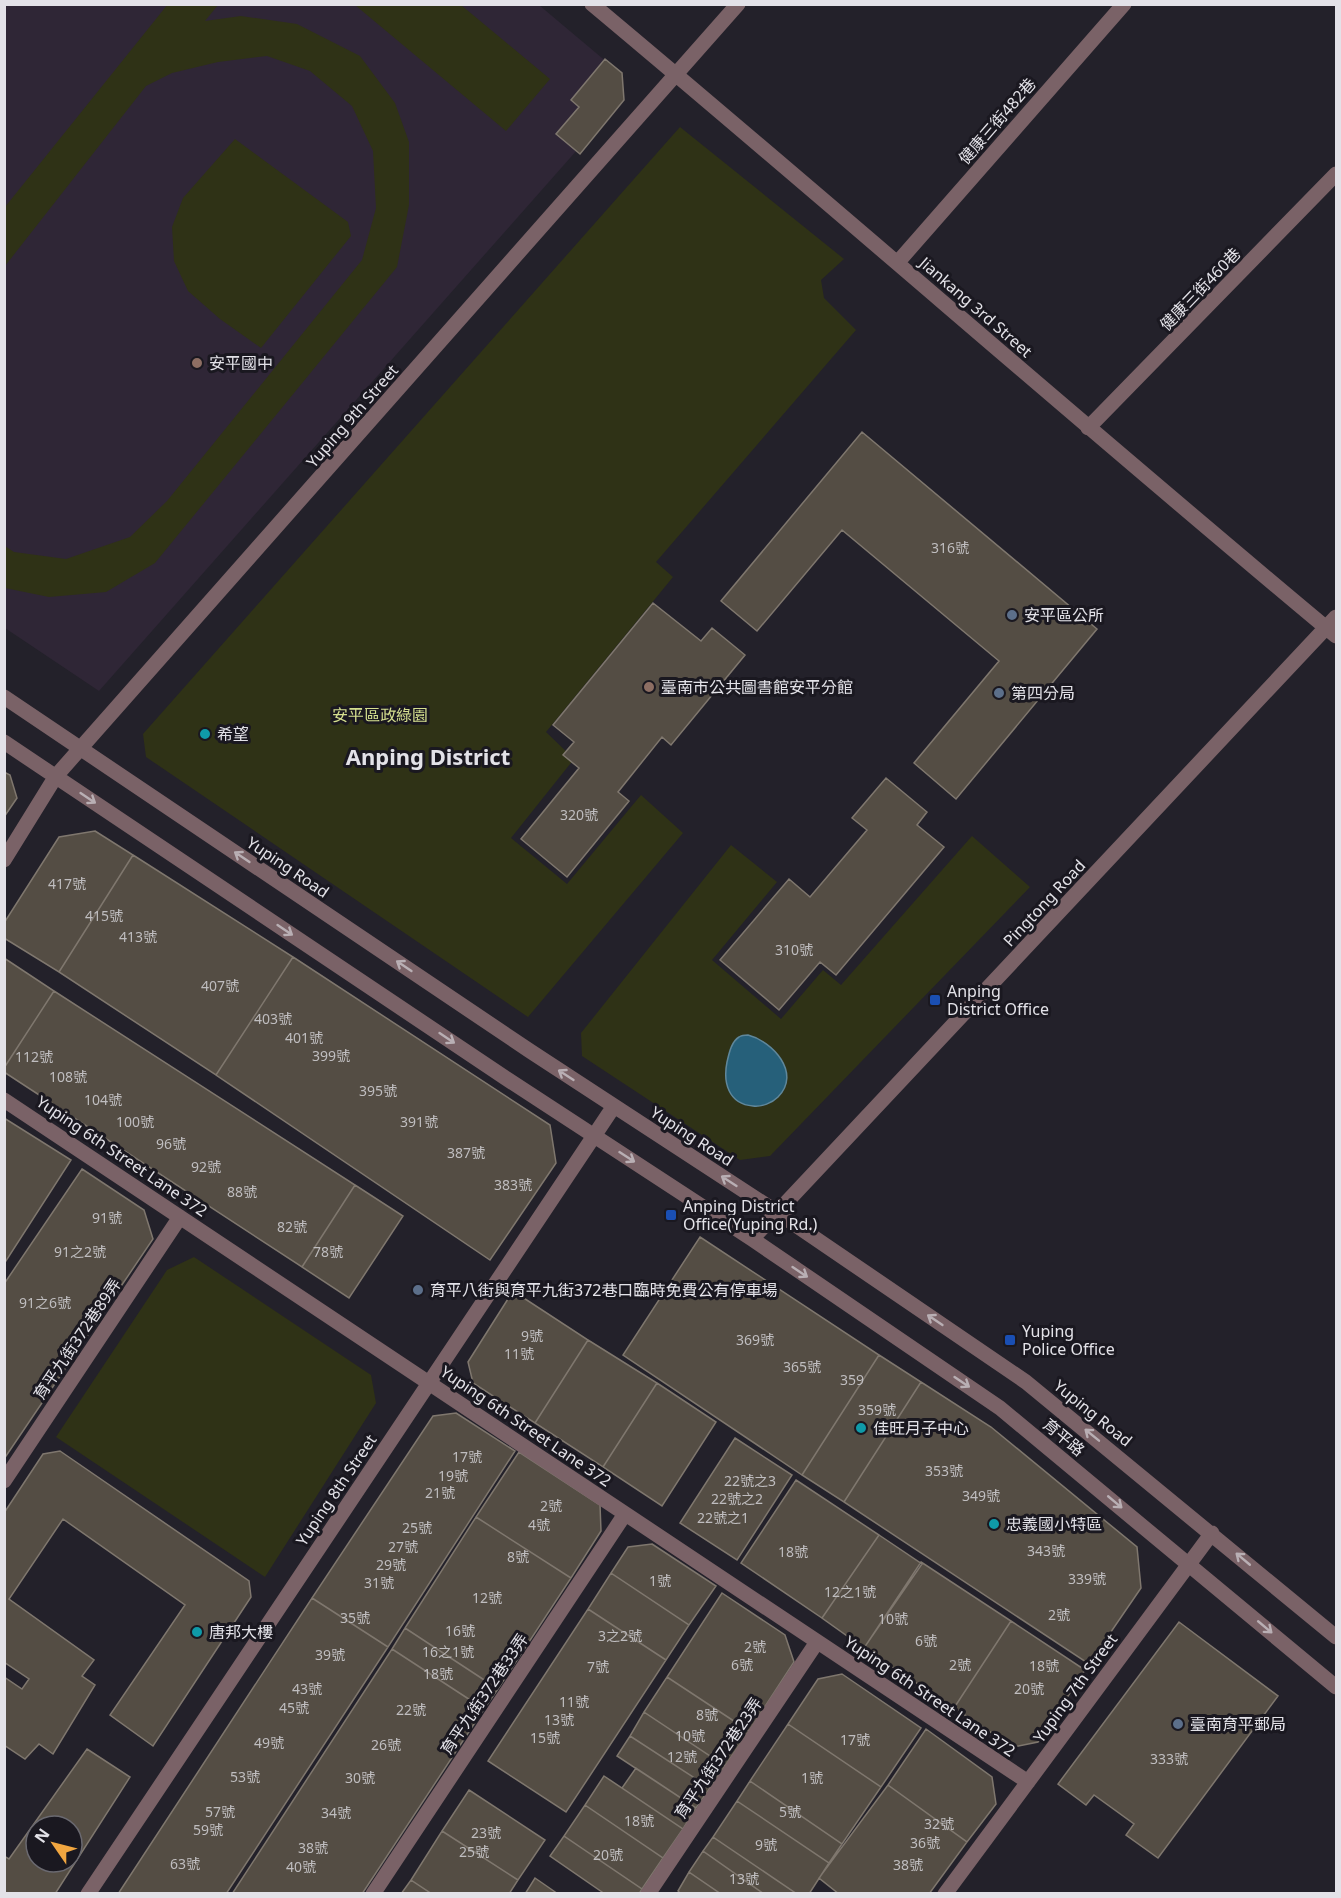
<svg xmlns="http://www.w3.org/2000/svg" width="1341" height="1898" font-family="'Noto Sans','Noto Sans TC',sans-serif">
	<style>
		.education { fill: #2f2636 }
		.green { fill: #2f3216 }
		.water { fill: #26607a; stroke: #5f879b; stroke-width: 1.5 }
		.building { fill: #544d44; stroke: #7f776e; stroke-width: 1.5; fill-rule: evenodd }
		.lines { fill: none; stroke-linecap: round; stroke-linejoin: round }
		.minor { stroke: #7a6267; stroke-width: 15 }
		.oneway { stroke: #b9afb4 }
		.education-dot { fill: #8d6e63; stroke: #1a1820; stroke-width: 2 }
		.service-dot { fill: #5c6f8a; stroke: #1a1820; stroke-width: 2 }
		.culture-dot { fill: #0f9aa8; stroke: #1a1820; stroke-width: 2 }
		.transit-dot { fill: #1a4fb4; stroke: #1a1820; stroke-width: 2 }
		.labels { text-anchor: middle; dominant-baseline: central; stroke-width: 6; stroke-linejoin: round; paint-order: stroke }
		.number-label { font-size: 14px; fill: #bfbdbf }
		.street-label { font-size: 16px; fill: #e3e2e8; stroke: #1a1820 }
		.poi-label { font-size: 16px; fill: #e3e2e8; stroke: #1a1820; text-anchor: start }
		.park-label { font-size: 16px; fill: #d5df8f; stroke: #1a1820 }
		.district-label { font-size: 22px; font-weight: bold; fill: #e3e2e8; stroke: #1a1820 }
	</style>
	<rect width="100%" height="100%" fill="#23212a"/>
	<path class="education" d="M4,5H539L621,74L623,98L99,691L5,628Z"/>
	<path class="green" d="M168,4L218,5L205,21L241,16L297,24L360,56L395,103L409,142V205L397,267L155,563L106,592L49,597L5,588V546L14,552L66,559L130,537L167,501L362,260L376,208L373,151L352,106L310,71L267,56L218,62L172,73L146,86L5,266V207Z
		M355,5H461L550,79L506,131Z
		M680,127L844,259L821,280L824,298L856,330L656,562L673,577L546,732L574,759L511,838L567,884L641,795L683,833L528,1017L146,757L143,734Z
		M235,139L348,222L351,236L261,348L220,319L188,291L174,261L172,227L183,198Z
		M972,836L1030,887L770,1156L740,1160L582,1056L581,1033L731,845L777,882L712,960L781,1019L823,970L841,985Z
		M194,1257L371,1375L376,1403L265,1577L56,1437L167,1270Z"/>
	<path class="water" d="M748,1035C772,1041 802,1073 778,1097C772,1103 762,1107 753,1106C728,1104 723,1082 727,1062C729,1054 731,1042 739,1037C742,1035 745,1035 748,1035Z"/>
	<path class="building" d="M605,59L622,73L624,100L580,154L556,134L579,107L571,100Z
		M862,432L1097,629L956,799L914,763L999,661L842,530L757,631L721,601Z
		M653,603L701,641L712,628L745,655L671,745L662,737L618,792L629,801L567,877L521,839L579,768L563,755L574,742L553,725Z
		M4,772L10,775L17,798L4,817Z
		M886,778L927,812L917,825L944,847L836,975L820,962L779,1010L720,960L789,879L810,897L867,830L852,818Z
		M95,831L133,855L59,972L4,938V923L59,837Z
		M133,855L293,957L216,1075L59,972Z
		M293,957L550,1125L556,1163L490,1260L216,1075Z
		M4,958L54,991L4,1068Z
		M54,991L355,1185L302,1267L4,1072V1068Z
		M4,1118L71,1160L4,1264Z
		M82,1169L144,1210L153,1239L4,1459V1284Z
		M355,1185L403,1216L349,1298L302,1267Z
		M700,1237L879,1355L802,1475L623,1355Z
		M513,1291L588,1340L535,1423L473,1383L468,1362Z
		M588,1340L657,1383L603,1467L535,1423Z
		M879,1355L921,1382L844,1502L802,1475Z
		M921,1382L991,1427L1137,1547L1141,1588L1089,1664L844,1502Z
		M657,1383L716,1422L662,1506L603,1467Z
		M456,1413L515,1451L388,1647L312,1598L433,1416Z
		M735,1438L792,1475L737,1560L680,1523Z
		M60,1451L249,1581L251,1597L153,1746L110,1715L185,1605L63,1519L9,1599L94,1660L82,1676L95,1685L53,1754L39,1744L25,1759L4,1745V1677L22,1689L29,1679L4,1662V1513L43,1454Z
		M519,1452L600,1505L601,1531L571,1578L476,1517Z
		M796,1480L879,1535L822,1618L741,1563Z
		M476,1517L571,1578L498,1689L405,1628Z
		M879,1535L922,1564L864,1648L822,1618Z
		M652,1544L716,1586L689,1625L611,1573L628,1547Z
		M921,1562L1011,1621L954,1708L864,1648Z
		M611,1573L689,1625L666,1660L588,1609Z
		M722,1593L785,1635L794,1662L749,1731L667,1677Z
		M312,1598L388,1647L226,1894H118Z
		M588,1609L666,1660L566,1812L488,1761Z
		M1011,1621L1085,1670L1038,1742L1013,1747L954,1708Z
		M1179,1622L1278,1696L1158,1858L1126,1835L1134,1824L1094,1795L1086,1805L1058,1784Z
		M405,1628L498,1689L484,1709L392,1649Z
		M392,1649L484,1709L362,1894H232Z
		M842,1674L921,1728L881,1787L788,1724L818,1679Z
		M667,1677L749,1731L725,1766L644,1712Z
		M644,1712L725,1766L710,1788L630,1736Z
		M788,1724L881,1787L842,1844L750,1781Z
		M926,1729L992,1777L996,1804L967,1842L888,1785Z
		M630,1736L710,1788L696,1808L617,1756Z
		M87,1749L130,1777L55,1894H4V1856L9,1859ZM36,1826H72V1862H36Z
		M636,1768L696,1808L683,1829L622,1788Z
		M604,1776L683,1829L663,1858L585,1805Z
		M750,1781L842,1844L829,1863L737,1801Z
		M888,1785L967,1842L929,1894H839L819,1878Z
		M469,1790L545,1840L518,1880L442,1831Z
		M737,1801L829,1863L809,1894H797L713,1837Z
		M585,1805L663,1858L642,1889L564,1836Z
		M442,1831L518,1880L509,1894H432L411,1880Z
		M564,1836L642,1889L639,1894H605L550,1856Z
		M713,1837L797,1894H764L703,1851Z
		M703,1851L764,1894H721L689,1872Z
		M689,1872L721,1894H681L678,1891Z
		M535,1878L558,1894H525Z
		M411,1880L432,1894H401Z"/>
	<g class="lines">
		<path class="minor" d="M592,4C842,213 1086,428 1336,636
			M898,262L1124,4
			M1088,428L1336,174
			M4,697L530,1051L778,1213L1026,1382L1336,1637
			M4,742L507,1079L752,1239L1000,1408L1336,1687
			M4,860L56,776L738,4
			M4,1100L1028,1782
			M752,1239L1336,617
			M4,1481L180,1217
			M88,1894L614,1106
			M373,1894L625,1514
			M648,1894L817,1642
			M945,1894L1212,1533"/>
	</g>
	<defs><path id="oneway-shaft" d="M-6 0H5M1.5-3L5.5 0L1.5 3" fill="none" stroke-width="1.6" stroke-linecap="round" stroke-linejoin="round" transform="scale(1.5)"/></defs>
	<g class="oneway">
		<use href="#oneway-shaft" transform="translate(88 798) rotate(34)"/>
		<use href="#oneway-shaft" transform="translate(242 857) rotate(-146)"/>
		<use href="#oneway-shaft" transform="translate(285 930) rotate(34)"/>
		<use href="#oneway-shaft" transform="translate(404 966) rotate(-146)"/>
		<use href="#oneway-shaft" transform="translate(447 1038) rotate(34)"/>
		<use href="#oneway-shaft" transform="translate(566 1075) rotate(-147)"/>
		<use href="#oneway-shaft" transform="translate(627 1157) rotate(33)"/>
		<use href="#oneway-shaft" transform="translate(729 1181) rotate(-147)"/>
		<use href="#oneway-shaft" transform="translate(800 1272) rotate(34)"/>
		<use href="#oneway-shaft" transform="translate(935 1320) rotate(-146)"/>
		<use href="#oneway-shaft" transform="translate(962 1382) rotate(34)"/>
		<use href="#oneway-shaft" transform="translate(1092 1435) rotate(-141)"/>
		<use href="#oneway-shaft" transform="translate(1115 1502) rotate(40)"/>
		<use href="#oneway-shaft" transform="translate(1243 1559) rotate(-140)"/>
		<use href="#oneway-shaft" transform="translate(1265 1627) rotate(40)"/>
	</g>
	<g class="education-dot">
		<circle cx="197" cy="363" r="6"/>
		<circle cx="649" cy="687" r="6"/>
	</g>
	<g class="service-dot">
		<circle cx="1012" cy="615" r="6"/>
		<circle cx="999" cy="693" r="6"/>
		<circle cx="418" cy="1290" r="6"/>
		<circle cx="1178" cy="1724" r="6"/>
	</g>
	<g class="culture-dot">
		<circle cx="205" cy="734" r="6"/>
		<circle cx="861" cy="1428" r="6"/>
		<circle cx="994" cy="1524" r="6"/>
		<circle cx="197" cy="1632" r="6"/>
	</g>
	<g class="transit-dot">
		<rect x="929" y="994" width="12" height="12" rx="3"/>
		<rect x="665" y="1209" width="12" height="12" rx="3"/>
		<rect x="1004" y="1334" width="12" height="12" rx="3"/>
	</g>
	<g class="labels">
		<g class="number-label">
			<text x="950" y="547">316號</text>
			<text x="579" y="814">320號</text>
			<text x="67" y="883">417號</text>
			<text x="104" y="915">415號</text>
			<text x="138" y="936">413號</text>
			<text x="794" y="949">310號</text>
			<text x="220" y="985">407號</text>
			<text x="273" y="1018">403號</text>
			<text x="304" y="1037">401號</text>
			<text x="331" y="1055">399號</text>
			<text x="34" y="1056">112號</text>
			<text x="68" y="1076">108號</text>
			<text x="378" y="1090">395號</text>
			<text x="103" y="1099">104號</text>
			<text x="135" y="1121">100號</text>
			<text x="419" y="1121">391號</text>
			<text x="171" y="1143">96號</text>
			<text x="466" y="1152">387號</text>
			<text x="206" y="1166">92號</text>
			<text x="513" y="1184">383號</text>
			<text x="242" y="1191">88號</text>
			<text x="107" y="1217">91號</text>
			<text x="292" y="1226">82號</text>
			<text x="80" y="1251">91之2號</text>
			<text x="328" y="1251">78號</text>
			<text x="45" y="1302">91之6號</text>
			<text x="532" y="1335">9號</text>
			<text x="755" y="1339">369號</text>
			<text x="519" y="1353">11號</text>
			<text x="802" y="1366">365號</text>
			<text x="852" y="1379">359</text>
			<text x="877" y="1409">359號</text>
			<text x="467" y="1456">17號</text>
			<text x="944" y="1470">353號</text>
			<text x="453" y="1475">19號</text>
			<text x="750" y="1480">22號之3</text>
			<text x="440" y="1492">21號</text>
			<text x="981" y="1495">349號</text>
			<text x="737" y="1498">22號之2</text>
			<text x="551" y="1505">2號</text>
			<text x="723" y="1517">22號之1</text>
			<text x="539" y="1524">4號</text>
			<text x="417" y="1527">25號</text>
			<text x="403" y="1546">27號</text>
			<text x="1046" y="1550">343號</text>
			<text x="793" y="1551">18號</text>
			<text x="518" y="1556">8號</text>
			<text x="391" y="1564">29號</text>
			<text x="1087" y="1578">339號</text>
			<text x="660" y="1580">1號</text>
			<text x="379" y="1582">31號</text>
			<text x="850" y="1591">12之1號</text>
			<text x="487" y="1597">12號</text>
			<text x="1059" y="1614">2號</text>
			<text x="355" y="1617">35號</text>
			<text x="893" y="1618">10號</text>
			<text x="460" y="1630">16號</text>
			<text x="620" y="1635">3之2號</text>
			<text x="926" y="1640">6號</text>
			<text x="755" y="1646">2號</text>
			<text x="448" y="1651">16之1號</text>
			<text x="330" y="1654">39號</text>
			<text x="742" y="1664">6號</text>
			<text x="960" y="1664">2號</text>
			<text x="1044" y="1665">18號</text>
			<text x="598" y="1666">7號</text>
			<text x="438" y="1673">18號</text>
			<text x="307" y="1688">43號</text>
			<text x="1029" y="1688">20號</text>
			<text x="574" y="1701">11號</text>
			<text x="294" y="1707">45號</text>
			<text x="411" y="1709">22號</text>
			<text x="707" y="1714">8號</text>
			<text x="559" y="1719">13號</text>
			<text x="690" y="1735">10號</text>
			<text x="545" y="1737">15號</text>
			<text x="855" y="1739">17號</text>
			<text x="269" y="1742">49號</text>
			<text x="386" y="1744">26號</text>
			<text x="682" y="1756">12號</text>
			<text x="1169" y="1758">333號</text>
			<text x="245" y="1776">53號</text>
			<text x="360" y="1777">30號</text>
			<text x="812" y="1777">1號</text>
			<text x="220" y="1811">57號</text>
			<text x="790" y="1811">5號</text>
			<text x="336" y="1812">34號</text>
			<text x="639" y="1820">18號</text>
			<text x="939" y="1823">32號</text>
			<text x="208" y="1829">59號</text>
			<text x="486" y="1832">23號</text>
			<text x="925" y="1842">36號</text>
			<text x="766" y="1844">9號</text>
			<text x="313" y="1847">38號</text>
			<text x="474" y="1851">25號</text>
			<text x="608" y="1854">20號</text>
			<text x="185" y="1863">63號</text>
			<text x="908" y="1864">38號</text>
			<text x="301" y="1866">40號</text>
			<text x="744" y="1878">13號</text>
		</g>
		<g class="street-label">
			<text transform="translate(997 121) rotate(-49)">健康三街482巷</text>
			<text transform="translate(1200 289) rotate(-46)">健康三街460巷</text>
			<text transform="translate(976 307) rotate(41)">Jiankang 3rd Street</text>
			<text transform="translate(352 416) rotate(-49)">Yuping 9th Street</text>
			<text transform="translate(288 867) rotate(34)">Yuping Road</text>
			<text transform="translate(1044 903) rotate(-47)">Pingtong Road</text>
			<text transform="translate(692 1136) rotate(33)">Yuping Road</text>
			<text transform="translate(122 1156) rotate(34)">Yuping 6th Street Lane 372</text>
			<text transform="translate(77 1339) rotate(-56)">育平九街372巷89弄</text>
			<text transform="translate(1093 1413) rotate(39)">Yuping Road</text>
			<text transform="translate(526 1426) rotate(34)">Yuping 6th Street Lane 372</text>
			<text transform="translate(1064 1437) rotate(40)">育平路</text>
			<text transform="translate(336 1490) rotate(-56)">Yuping 8th Street</text>
			<text transform="translate(1075 1688) rotate(-54)">Yuping 7th Street</text>
			<text transform="translate(484 1694) rotate(-56)">育平九街372巷33弄</text>
			<text transform="translate(930 1696) rotate(34)">Yuping 6th Street Lane 372</text>
			<text transform="translate(718 1758) rotate(-56)">育平九街372巷23弄</text>
		</g>
		<g class="poi-label">
			<text x="209" y="363">安平國中</text>
			<text x="1024" y="615">安平區公所</text>
			<text x="661" y="687">臺南市公共圖書館安平分館</text>
			<text x="1011" y="693">第四分局</text>
			<text x="217" y="734">希望</text>
			<text x="947" y="991">Anping<tspan x="947" dy="18">District Office</tspan></text>
			<text x="683" y="1206">Anping District<tspan x="683" dy="18">Office(Yuping Rd.)</tspan></text>
			<text x="430" y="1290">育平八街與育平九街372巷口臨時免費公有停車場</text>
			<text x="1022" y="1331">Yuping<tspan x="1022" dy="18">Police Office</tspan></text>
			<text x="873" y="1428">佳旺月子中心</text>
			<text x="1006" y="1524">忠義國小特區</text>
			<text x="209" y="1632">唐邦大樓</text>
			<text x="1190" y="1724">臺南育平郵局</text>
		</g>
		<g class="park-label">
			<text x="380" y="715">安平區政綠園</text>
		</g>
		<g class="district-label">
			<text x="428" y="756">Anping District</text>
		</g>
	</g>
	<rect width="1341" height="1898" fill="none" stroke="#e3e2e8" stroke-width="12"/>
	<g transform="translate(54 1844) rotate(305)"><circle r="28" fill="#1a1820" stroke="#6a6970" stroke-width="1.5"/>
	<path d="M0-4.5L10 22L0 15L-10 22Z" fill="#f1a640"/>
	<text y="-9" font-size="16" font-weight="bold" text-anchor="middle" fill="#e3e2e8">N</text>
	</g>
</svg>
